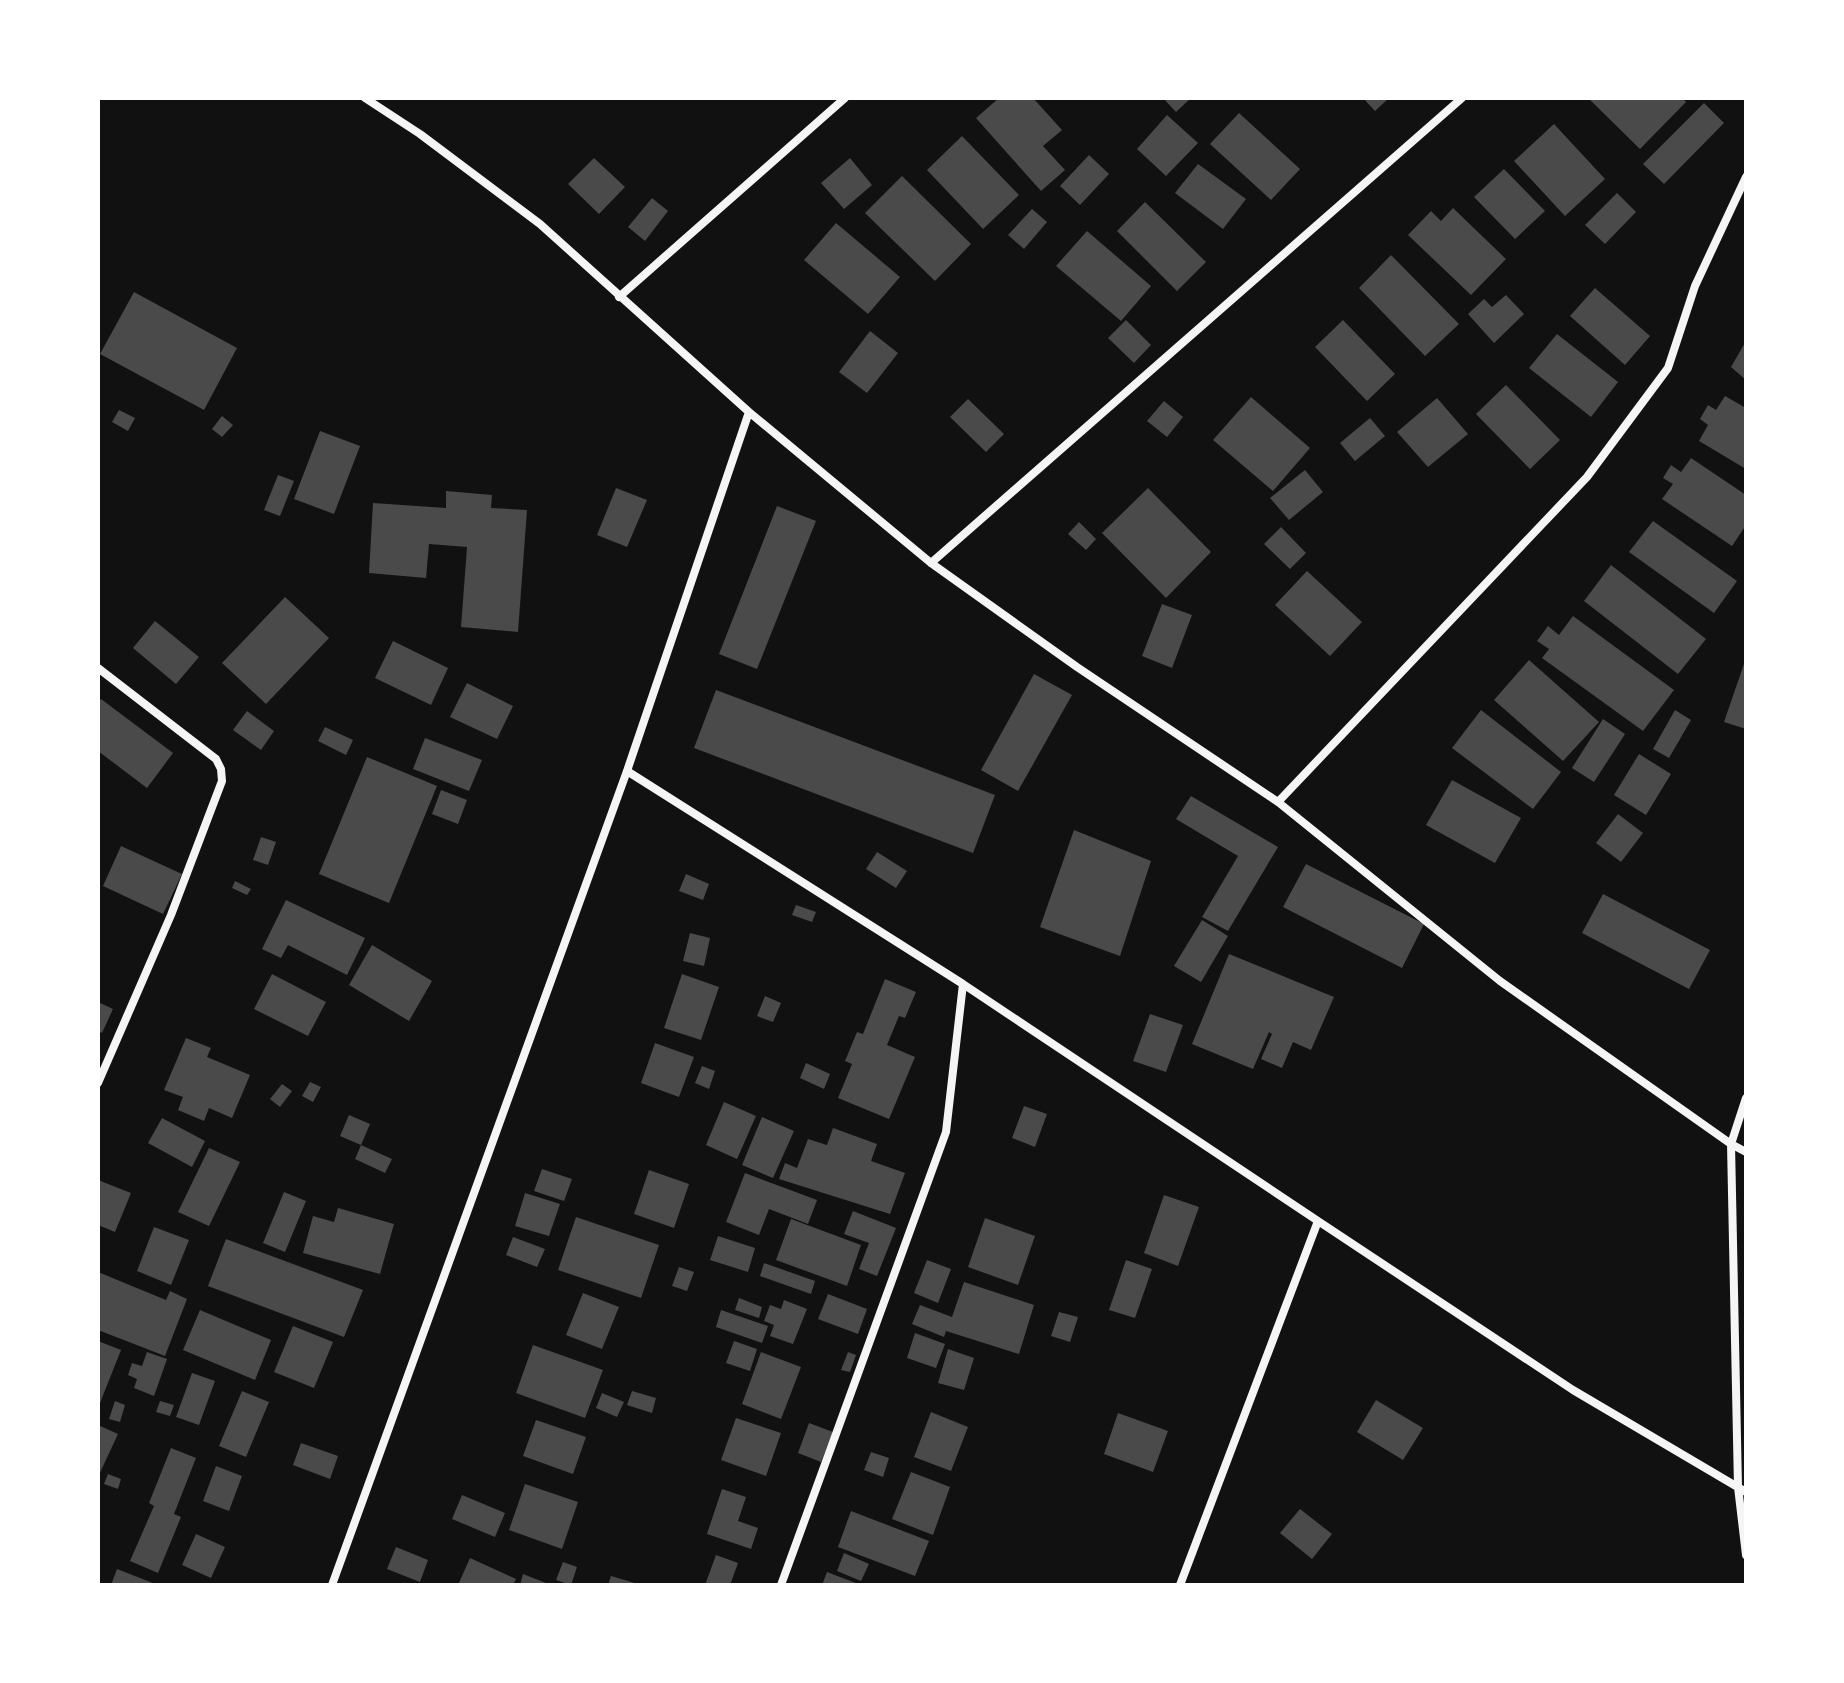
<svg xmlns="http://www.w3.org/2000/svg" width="1844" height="1683" font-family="'PT Sans',sans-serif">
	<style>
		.building { fill: #4a4a4a }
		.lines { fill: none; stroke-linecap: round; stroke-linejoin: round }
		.minor { stroke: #f5f5f5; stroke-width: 8 }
	</style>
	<rect width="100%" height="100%" fill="#111"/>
	<path class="building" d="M999,98H1033L1062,130L1043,146L1065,170L1041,191L976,118Z
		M1163,98H1191L1176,112Z
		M1363,98H1389L1375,111Z
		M1588,98H1682L1686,102L1640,149Z
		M1704,103L1724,123L1664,184L1643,164Z
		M1239,113L1300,169L1271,200L1210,144Z
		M1167,115L1198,143L1166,176L1137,149Z
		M1554,124L1605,179L1565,216L1514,161Z
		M962,136L1019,195L983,229L927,170Z
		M1089,155L1109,174L1080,205L1060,186Z
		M594,158L625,187L599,214L568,184Z
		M850,158L872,185L844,209L821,183Z
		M1198,164L1246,199L1223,229L1175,193Z
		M1504,169L1545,211L1515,239L1474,197Z
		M902,176L971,244L935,281L865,213Z
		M1617,193L1636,212L1605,244L1585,225Z
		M652,198L668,211L645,241L628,227Z
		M1145,202L1206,262L1177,291L1117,231Z
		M1453,208L1506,259L1471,295L1408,235L1431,211L1441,221Z
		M1032,209L1047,222L1024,249L1008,235Z
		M836,223L900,277L868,314L804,260Z
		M1087,231L1151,286L1121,321L1056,266Z
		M1391,255L1459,324L1425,356L1359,288Z
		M1595,288L1650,336L1625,365L1570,316Z
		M134,292L237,348L204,410L100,354Z
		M1506,295L1524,314L1494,343L1468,314L1484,299L1492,307Z
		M1126,320L1151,345L1134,363L1108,338Z
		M1343,320L1395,374L1367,401L1315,347Z
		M870,331L898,353L867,393L839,372Z
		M1557,334L1618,382L1591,417L1529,368Z
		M1746,341V380L1731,367Z
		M1506,385L1560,440L1530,469L1476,414Z
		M1725,396L1746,408V469L1699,441L1708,425L1700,419L1708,405L1716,410Z
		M1251,397L1310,448L1273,491L1213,440Z
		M1437,398L1468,434L1428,467L1397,432Z
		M968,399L1004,434L986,452L950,417Z
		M1164,401L1183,417L1167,437L1147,421Z
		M119,410L135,418L128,431L112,422Z
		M222,416L233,425L222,437L212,429Z
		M1370,418L1385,436L1355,461L1340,443Z
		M320,431L360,446L334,514L294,499Z
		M1691,458L1746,495V525L1732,546L1662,499L1673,484L1663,478L1671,465L1681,472Z
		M1305,470L1323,492L1289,520L1270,498Z
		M278,475L294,481L280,516L264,510Z
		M616,488L647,500L627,547L597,535Z
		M1148,488L1211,552L1166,598L1102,533Z
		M446,491L492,495L491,508L527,510L518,632L461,627L467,547L429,544L426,578L369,573L373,503L446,508Z
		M777,506L816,521L757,669L719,654Z
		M1653,521L1737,581L1714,613L1629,552Z
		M1079,522L1096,539L1086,550L1068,534Z
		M1281,527L1306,553L1290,569L1264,544Z
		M1611,565L1706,639L1678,674L1584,601Z
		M1307,571L1362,622L1330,656L1275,605Z
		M285,597L329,638L266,704L222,663Z
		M1162,604L1192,615L1172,668L1142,656Z
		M1573,616L1674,690L1643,731L1542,658L1549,649L1537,641L1548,626L1559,635Z
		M155,621L199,657L176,684L133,648Z
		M393,641L448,668L431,705L375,678Z
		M1746,658V729L1724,722Z
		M1529,660L1599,722L1563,761L1494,700Z
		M1034,674L1072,695L1018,791L981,770Z
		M467,683L513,706L497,739L450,717Z
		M716,690L995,795L973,853L694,748Z
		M101,699L173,753L147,788L98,751V704Z
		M1481,710L1561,772L1533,809L1452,748Z
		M1675,710L1691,720L1669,758L1653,749Z
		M247,711L274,731L261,750L233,730Z
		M1603,719L1625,734L1594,782L1572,768Z
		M325,727L353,740L346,755L318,741Z
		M425,738L482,760L469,791L413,769Z
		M1639,754L1671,774L1646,815L1614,795Z
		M367,757L437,786L389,903L319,874Z
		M1452,780L1521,818L1495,863L1426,825Z
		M441,790L467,800L458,824L432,814Z
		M1191,796L1278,847L1228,931L1202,917L1238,856L1176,819Z
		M1618,814L1643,833L1621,862L1596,843Z
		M1074,830L1151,861L1120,956L1040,927Z
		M261,837L276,842L268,865L253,860Z
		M121,846L182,874L163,914L103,886Z
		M877,852L907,871L896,888L866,869Z
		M1306,864L1424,924L1402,968L1283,907Z
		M686,874L709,884L703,900L679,891Z
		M235,881L251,889L247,895L232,888Z
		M1603,894L1710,950L1689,989L1582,933Z
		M286,900L365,938L347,975L288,945L281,958L262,949Z
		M796,905L816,912L812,922L792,915Z
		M1202,920L1228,936L1201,982L1174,966Z
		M690,933L710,938L704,966L683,961Z
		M372,945L432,981L409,1021L349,985Z
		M1229,954L1334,997L1311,1050L1293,1042L1282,1068L1261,1059L1272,1034L1269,1032L1253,1069L1192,1044Z
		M272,974L326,1002L308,1036L254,1009Z
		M682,974L719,987L701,1040L664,1028Z
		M885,979L916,992L905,1018L899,1016L887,1045L915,1057L889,1119L838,1098L852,1064L845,1061L857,1032L863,1034Z
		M765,996L781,1003L773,1022L757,1016Z
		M98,1002L113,1009L102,1033L98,1031Z
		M1150,1014L1183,1025L1166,1072L1133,1061Z
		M186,1038L211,1048L207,1057L250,1075L232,1118L209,1108L204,1121L178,1110L183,1097L164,1090Z
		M655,1043L694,1057L679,1097L641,1083Z
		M806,1063L830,1074L824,1089L800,1078Z
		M702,1066L715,1071L709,1089L695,1083Z
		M310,1082L321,1087L313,1102L302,1096Z
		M282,1084L292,1091L280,1107L270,1099Z
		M724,1102L756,1116L737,1159L706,1145Z
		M1024,1106L1047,1114L1035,1147L1012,1138Z
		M349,1115L370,1124L361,1145L340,1136Z
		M762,1117L794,1131L773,1178L742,1165Z
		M162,1118L205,1141L192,1167L148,1143Z
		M833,1128L877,1144L871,1161L905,1173L890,1214L779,1179L785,1163L797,1168L808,1139L827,1145Z
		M361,1145L392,1159L385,1173L355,1159Z
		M209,1148L240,1162L209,1226L178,1212Z
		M542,1169L572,1179L564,1201L534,1191Z
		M649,1170L689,1184L674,1228L634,1214Z
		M745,1173L817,1200L808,1224L769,1209L759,1235L726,1222Z
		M98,1180L131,1193L115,1232L98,1225Z
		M284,1192L306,1201L285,1252L263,1243Z
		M525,1193L560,1204L549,1236L515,1226Z
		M1164,1195L1199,1207L1178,1266L1144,1253Z
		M338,1208L394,1224L380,1274L303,1253L313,1216L334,1222Z
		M853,1211L896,1228L877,1276L859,1269L869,1243L844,1234Z
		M576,1217L659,1245L641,1298L558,1270Z
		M985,1218L1035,1236L1018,1285L968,1267Z
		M791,1219L861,1245L847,1286L776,1260Z
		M154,1227L189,1240L171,1285L137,1271Z
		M718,1236L755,1248L748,1272L710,1260Z
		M513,1237L545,1249L537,1267L506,1255Z
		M226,1239L363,1290L344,1337L208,1286Z
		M927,1260L951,1269L938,1303L914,1293Z
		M1126,1260L1152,1269L1135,1318L1109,1310Z
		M764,1263L815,1281L811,1294L760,1276Z
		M679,1267L694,1272L687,1291L672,1286Z
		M98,1272L166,1300L170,1291L187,1299L165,1356L98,1330Z
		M964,1282L1034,1305L1019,1354L946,1331L944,1337L912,1324L920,1305L952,1317Z
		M583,1293L619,1307L602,1349L566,1335Z
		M828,1294L867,1309L858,1334L818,1319Z
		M739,1298L762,1307L759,1318L735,1310Z
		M784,1300L807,1309L793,1344L770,1336L774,1325L764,1321L770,1305L781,1309Z
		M200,1310L271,1340L255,1380L183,1350Z
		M721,1310L768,1326L762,1343L716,1327Z
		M1059,1312L1078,1317L1070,1342L1051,1336Z
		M293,1326L333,1342L314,1388L274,1372Z
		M915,1333L945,1344L936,1368L907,1358Z
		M98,1341L121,1350L98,1408Z
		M734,1341L757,1349L750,1371L726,1363Z
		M533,1345L603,1370L585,1418L516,1393Z
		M948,1349L974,1358L964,1390L938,1383Z
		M147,1352L167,1359L154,1396L134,1388L137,1379L128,1375L132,1363L142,1366Z
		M761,1352L801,1367L781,1419L742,1404Z
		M848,1352L856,1355L850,1372L841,1370Z
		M192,1373L215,1381L199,1425L176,1417Z
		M242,1391L269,1402L246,1457L219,1446Z
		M632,1391L656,1398L652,1413L627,1405Z
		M602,1393L624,1402L617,1417L596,1408Z
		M1376,1400L1423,1428L1403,1460L1357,1432Z
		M115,1401L125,1405L120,1422L109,1419Z
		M160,1401L174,1405L170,1416L156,1412Z
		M931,1412L968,1427L951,1471L914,1457Z
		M1118,1413L1168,1431L1153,1472L1104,1454Z
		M736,1418L781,1433L766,1476L721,1460Z
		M536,1420L586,1437L573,1474L523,1456Z
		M809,1423L833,1432L821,1462L798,1453Z
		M98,1425L118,1434L98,1477Z
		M301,1443L338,1456L330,1479L293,1465Z
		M171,1448L196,1458L174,1514L181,1517L158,1573L130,1561L154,1506L149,1503Z
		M871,1452L889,1458L883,1477L864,1470Z
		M216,1466L242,1476L229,1511L203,1501Z
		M911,1472L950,1487L933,1535L892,1519Z
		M108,1474L121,1479L118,1489L104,1484Z
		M525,1484L578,1502L562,1549L509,1530Z
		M722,1489L746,1497L738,1521L758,1528L751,1549L707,1534Z
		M462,1495L505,1513L495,1537L452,1519Z
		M1300,1509L1332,1534L1312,1559L1280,1533Z
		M851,1511L929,1541L915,1576L838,1547Z
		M196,1534L225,1547L211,1578L182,1565Z
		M396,1547L428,1560L420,1582L387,1569Z
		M844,1553L869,1564L861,1581L837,1571Z
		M716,1555L738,1563L730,1585H705Z
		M470,1558L516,1579L513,1585H458Z
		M563,1562L577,1567L571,1585L556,1580Z
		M117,1569L158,1585H111Z
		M827,1572L861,1585H822Z
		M523,1574L551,1585H520Z
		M611,1576L638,1584L637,1585H608Z"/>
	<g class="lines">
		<path class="minor" d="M365,98L420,134L540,224L749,412L931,563L1077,667L1278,802L1500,981L1731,1144L1746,1152
			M619,297L845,98
			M931,563L1462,98
			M98,668L216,759L221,769L222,781L171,915L98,1083
			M627,771L963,984L946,1132L781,1585
			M1278,802L1587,477L1668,368L1695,286L1746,177
			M963,984L1318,1221
			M1746,1098L1731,1144L1738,1487L1746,1555
			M332,1585L627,771L749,412
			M1180,1585L1318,1221L1573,1390L1746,1492"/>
	</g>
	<rect width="1844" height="1683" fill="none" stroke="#ffffff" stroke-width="200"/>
</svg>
